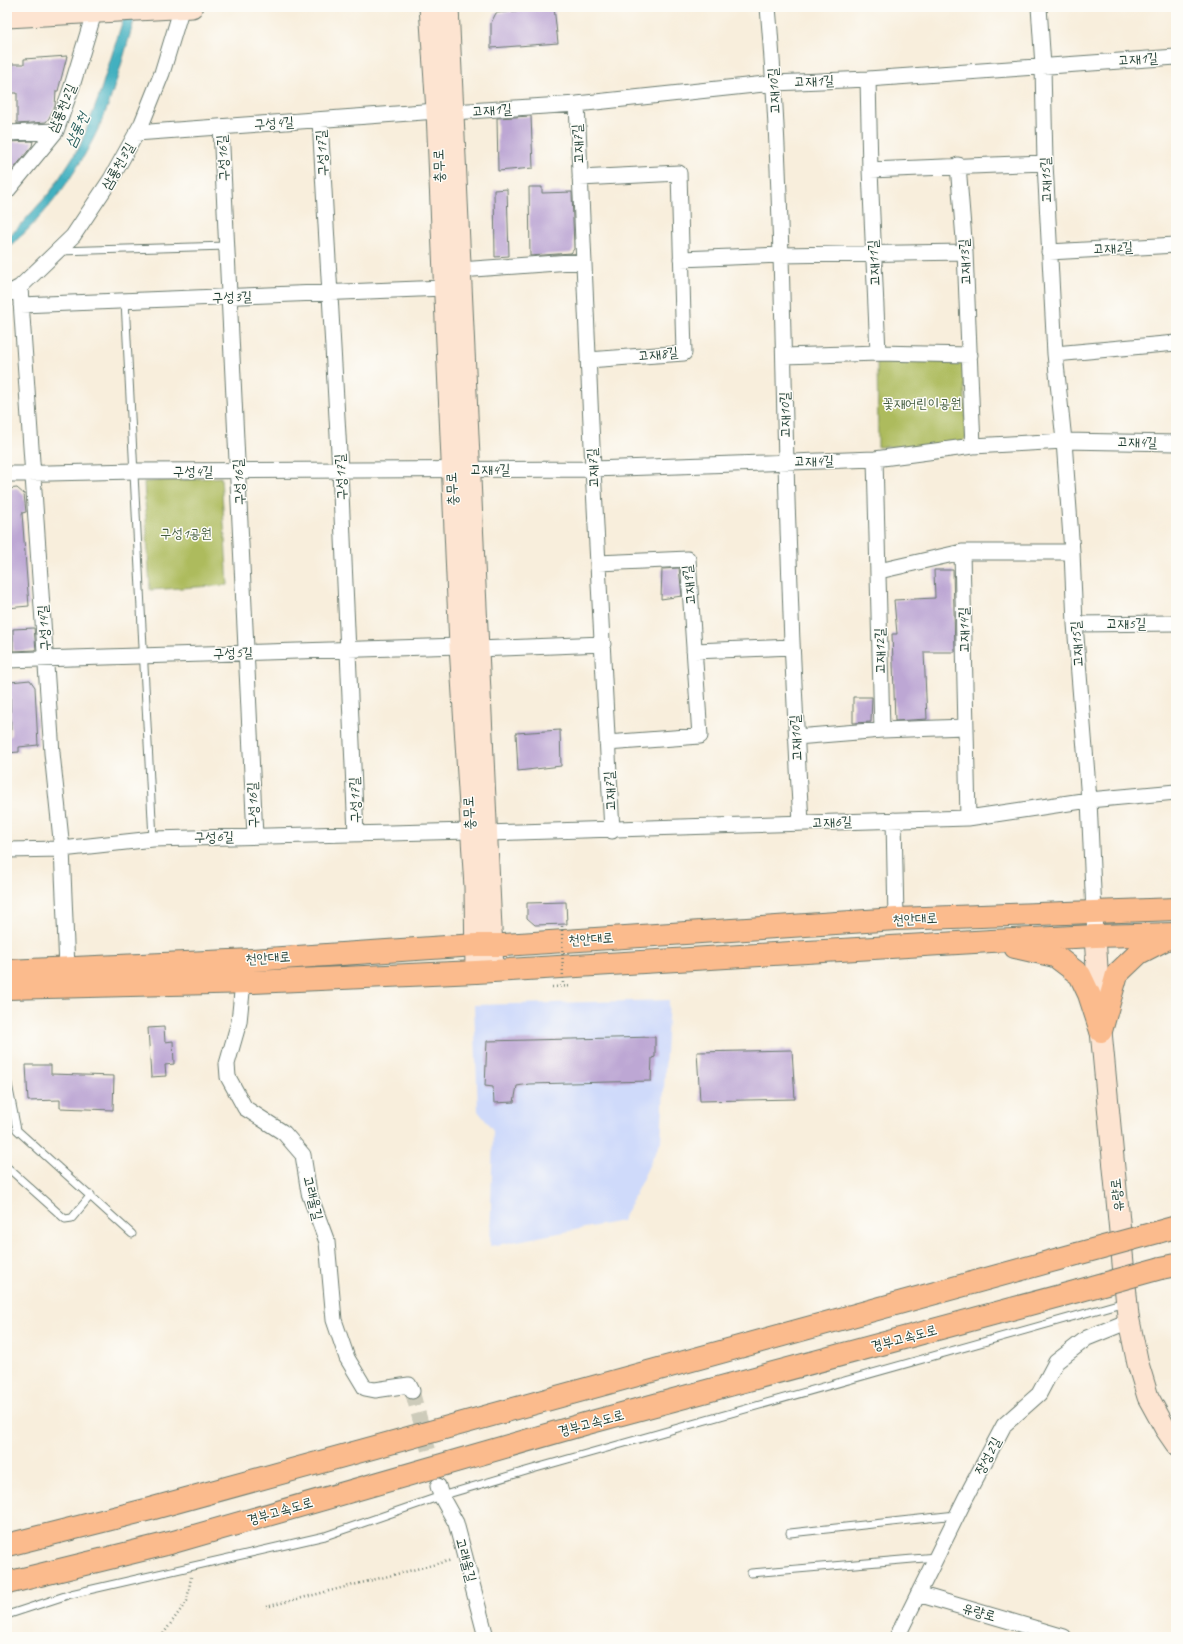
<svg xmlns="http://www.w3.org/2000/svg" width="1183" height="1644" font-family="Caveat,'Poor Story',sans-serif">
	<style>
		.built { fill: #cfdafa }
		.green { fill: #adbb5d; stroke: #667c48 }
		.water { fill: #43b0c0; stroke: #31767a }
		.building { fill: #bda7d4 }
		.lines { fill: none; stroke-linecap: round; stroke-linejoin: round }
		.street-tunnel { stroke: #cdcbba; stroke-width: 15; stroke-dasharray: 15 8; stroke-linecap: butt }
		.lane-casing { stroke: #6b7b6f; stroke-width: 9 }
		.street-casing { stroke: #6b7b6f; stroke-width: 17 }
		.secondary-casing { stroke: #6b7b6f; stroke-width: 23 }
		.primary-casing { stroke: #6b7b6f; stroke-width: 24 }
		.highway-casing { stroke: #6b7b6f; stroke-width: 24 }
		.path { stroke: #6b7b6f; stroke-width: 2.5; stroke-dasharray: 1 3; stroke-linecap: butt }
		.lane { stroke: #fff; stroke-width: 7 }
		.street { stroke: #fff; stroke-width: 15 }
		.secondary { stroke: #fde4d1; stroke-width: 21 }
		.primary { stroke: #fbbb8d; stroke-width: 22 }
		.highway { stroke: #fbbb8d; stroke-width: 22 }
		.highway-bridge-casing { stroke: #6b7b6f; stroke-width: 24; stroke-linecap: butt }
		.path-bridge { stroke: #6b7b6f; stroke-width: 2.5; stroke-dasharray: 1 3; stroke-linecap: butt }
		.highway-bridge { stroke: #fbbb8d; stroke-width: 22 }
		.labels { text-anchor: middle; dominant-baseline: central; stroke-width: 3; stroke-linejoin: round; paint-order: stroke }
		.street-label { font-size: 14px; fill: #1f3d34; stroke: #fdfcf7 }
		.park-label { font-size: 14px; fill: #425c3e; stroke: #fdfcf7 }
		.water-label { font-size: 15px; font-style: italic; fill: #2a605e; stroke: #fdfcf7 }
	</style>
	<rect width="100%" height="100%" fill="#fdfcf7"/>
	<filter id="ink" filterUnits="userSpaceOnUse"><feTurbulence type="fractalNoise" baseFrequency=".025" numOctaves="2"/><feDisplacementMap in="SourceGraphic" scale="8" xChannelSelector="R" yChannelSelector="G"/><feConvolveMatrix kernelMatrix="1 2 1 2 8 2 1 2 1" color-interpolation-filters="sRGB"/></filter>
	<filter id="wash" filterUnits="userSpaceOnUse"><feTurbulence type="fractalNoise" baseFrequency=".012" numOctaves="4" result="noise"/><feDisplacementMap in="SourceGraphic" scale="16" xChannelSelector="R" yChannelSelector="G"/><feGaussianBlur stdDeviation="0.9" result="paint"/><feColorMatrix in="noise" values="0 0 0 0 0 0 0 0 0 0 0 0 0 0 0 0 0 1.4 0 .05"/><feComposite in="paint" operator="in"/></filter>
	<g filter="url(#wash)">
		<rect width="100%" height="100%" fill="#f8eedc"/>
		<path class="built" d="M669,1000L661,1141L622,1221L490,1246L493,1130L478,1111L474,1005Z"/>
		<path class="green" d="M877,358L958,359L964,363L966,438L958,446L878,447Z
			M221,477L228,585L150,590L144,482Z"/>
		<path class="water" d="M127,7H138C129,37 121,68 111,97C93,151 52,213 7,248V237L16,230L51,191L80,146L98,99Z"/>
		<g id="blocks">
			<path class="building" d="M554,7L558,43L491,48V23L496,13Z
				M67,56L58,91H56L55,106L49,118L46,122L17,124V93H7V64H24V59Z
				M531,116L533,168L498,171L497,118Z
				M33,141L32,146L7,177V142Z
				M529,187H542V193L572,192L574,249L571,253L530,256Z
				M507,189L509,256L495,257L494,190Z
				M17,488L24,494L26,512L22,513L29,606L7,608V489Z
				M679,568L682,596L661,599L662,569Z
				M934,570H953L955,652H924L927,719L895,721L892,634H897L894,600L935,598Z
				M34,628L36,650L13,651V629Z
				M30,680L35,687L38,745L19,747V752L7,753V736H11L10,682Z
				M853,697H872L871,722L853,723Z
				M560,730L561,766L518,771L516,733Z
				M566,902L567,924L535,925L527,918V903Z
				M164,1027L165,1042L173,1041L174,1064L165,1065L166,1076L151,1077L148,1028Z
				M655,1037V1057L652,1058L651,1081L529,1084L517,1086L514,1102L494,1103L493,1087L485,1086L487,1041Z
				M792,1050L795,1099L700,1101L697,1052Z
				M26,1065H51V1074L114,1076L113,1110L60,1108V1100L28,1101Z"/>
		</g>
	</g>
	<g filter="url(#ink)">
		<use href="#blocks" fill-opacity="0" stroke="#6b7b6f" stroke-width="1"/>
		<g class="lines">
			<path class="street-tunnel" d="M412,1391L436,1477"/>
			<defs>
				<path id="lane" d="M59,251L227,246
					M125,301L153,839
					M7,1079L17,1130L132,1234
					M7,1167L65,1219L72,1218L91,1195
					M790,1533L956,1515
					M751,1573L936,1557
					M7,1615L71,1594L325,1536L441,1496L536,1468L1125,1302"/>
				<path id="street" d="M768,7C781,158 782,310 786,462C789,582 794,702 801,822
					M1039,7L1043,66L1045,163L1055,354L1064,441L1072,552L1075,624L1089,800L1095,936
					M868,79L870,170L878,353
					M577,104L593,469L612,831
					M453,112L577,104L774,83L868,79L1176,57
					M320,120L340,470L356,834
					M221,127L255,836
					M7,133L56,131
					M136,133L437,111
					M958,165L965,252L973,446
					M870,170L1045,163
					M580,178L679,173L684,353L588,360
					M7,191L56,131L72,86L94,13
					M1049,252L1176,245
					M681,259L781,255L965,252
					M460,270L584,261
					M20,287L52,753L62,849L67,968
					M7,294L20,287L73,236L111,179L142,123L162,73L182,7
					M21,305L444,288
					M1055,354L1176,343
					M784,356L878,353L970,355
					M875,459L882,730
					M7,474L135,471L593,469L875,459L973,446L1064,441L1176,443
					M962,552L968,818
					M598,563L688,559L700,736L607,743
					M879,571L962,552H1072
					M1075,624L1176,623
					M478,649L603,644
					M694,651L792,647
					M7,660L460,646
					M796,737L882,730L965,727
					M894,820L896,919
					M487,833L968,818L1089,800L1176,792
					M7,850L62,849L153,839L470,831
					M243,982L239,1022L227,1064L228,1077L245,1108L284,1133L303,1155L309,1193L327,1242L334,1320L347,1358L365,1388L375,1390L409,1385L412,1391
					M438,1486L441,1496L456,1523L486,1637
					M918,1594L1064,1637
					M897,1637L965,1499L1004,1425L1039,1394L1056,1362L1087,1338L1129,1321"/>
				<path id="secondary" d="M430,7L437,111L460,646L475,887L476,972
					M448,7L493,971
					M7,17L192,7
					M1095,936L1101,1031L1128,1316L1138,1364L1148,1397L1165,1428L1176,1444"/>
				<path id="primary" d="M1015,947L1055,956L1080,975L1089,994L1101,1031
					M7,971L252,960L476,945H504L896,919L1176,909
					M7,988L253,982L476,972L991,941L1095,936L1176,934
					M1101,1031L1117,974L1139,953L1172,936"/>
				<path id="highway" d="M1158,1232L1176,1227
					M1161,1268L1176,1265
					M7,1545L150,1509L1077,1254
					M7,1583L170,1543L588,1423L1078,1291"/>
			</defs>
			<use href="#lane" class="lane-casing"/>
			<use href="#street" class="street-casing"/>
			<use href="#secondary" class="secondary-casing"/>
			<use href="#primary" class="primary-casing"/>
			<use href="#highway" class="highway-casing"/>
			<path class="path" d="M552,987L572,986
				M266,1607L452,1560
				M161,1637L187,1601L191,1577"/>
			<use href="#lane" class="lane"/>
			<use href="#street" class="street"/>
			<use href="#secondary" class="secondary"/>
			<use href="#primary" class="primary"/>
			<use href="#highway" class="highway"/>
			<defs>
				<path id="highway-bridge" d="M1077,1254L1158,1232
					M1078,1291L1161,1268"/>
			</defs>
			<use href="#highway-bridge" class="highway-bridge-casing"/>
			<path class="path-bridge" d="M562,926L563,986"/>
			<use href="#highway-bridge" class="highway-bridge"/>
		</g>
	</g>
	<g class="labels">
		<g class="street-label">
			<text transform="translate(1138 59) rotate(-4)">고재1길</text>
			<text transform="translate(814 81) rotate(-2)">고재1길</text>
			<text transform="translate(774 91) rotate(-93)">고재10길</text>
			<text transform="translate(62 108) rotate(-67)">삼룡천2길</text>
			<text transform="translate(492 110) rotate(-4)">고재1길</text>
			<text transform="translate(274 123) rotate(-4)">구성4길</text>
			<text transform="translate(578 144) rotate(-93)">고재7길</text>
			<text transform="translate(322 153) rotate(-93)">구성17길</text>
			<text transform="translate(223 158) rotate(-93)">구성16길</text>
			<text transform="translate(118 166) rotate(-60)">삼룡천3길</text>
			<text transform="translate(439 166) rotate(-92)">충무로</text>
			<text transform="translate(1046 180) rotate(-92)">고재15길</text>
			<text transform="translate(1113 248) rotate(-3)">고재2길</text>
			<text transform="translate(965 262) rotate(-93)">고재13길</text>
			<text transform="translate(874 263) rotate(-93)">고재11길</text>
			<text transform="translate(232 297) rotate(-2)">구성3길</text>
			<text transform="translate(658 354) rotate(-6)">고재8길</text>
			<text transform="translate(785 415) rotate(-91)">고재10길</text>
			<text transform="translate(1137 442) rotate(1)">고재4길</text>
			<text transform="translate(814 461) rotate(-1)">고재4길</text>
			<text transform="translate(593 468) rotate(-93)">고재7길</text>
			<text x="490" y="469">고재4길</text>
			<text x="193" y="471">구성4길</text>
			<text transform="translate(341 477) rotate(-93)">구성17길</text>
			<text transform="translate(239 482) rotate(-93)">구성16길</text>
			<text transform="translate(452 489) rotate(-93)">충무로</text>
			<text transform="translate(689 585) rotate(-96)">고재9길</text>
			<text x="1126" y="623">고재5길</text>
			<text transform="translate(44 628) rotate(-94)">구성14길</text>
			<text transform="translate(964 630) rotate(-91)">고재14길</text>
			<text transform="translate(1077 644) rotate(-94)">고재15길</text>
			<text transform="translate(880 651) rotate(-91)">고재12길</text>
			<text transform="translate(233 653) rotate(-2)">구성5길</text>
			<text transform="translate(796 738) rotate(-93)">고재10길</text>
			<text transform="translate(610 791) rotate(-93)">고재7길</text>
			<text transform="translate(355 800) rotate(-92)">구성17길</text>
			<text transform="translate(253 805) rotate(-92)">구성16길</text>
			<text transform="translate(469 813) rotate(-93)">충무로</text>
			<text transform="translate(832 822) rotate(-2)">고재6길</text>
			<text transform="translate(214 837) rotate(-1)">구성6길</text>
			<text transform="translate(915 919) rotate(-3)">천안대로</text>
			<text transform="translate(591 939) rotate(-4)">천안대로</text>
			<text transform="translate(268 958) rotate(-4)">천안대로</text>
			<text transform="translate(1117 1195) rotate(-96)">유량로</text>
			<text transform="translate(313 1198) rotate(76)">고래울길</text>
			<text transform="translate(904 1338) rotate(-15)">경부고속도로</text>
			<text transform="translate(591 1423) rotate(-15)">경부고속도로</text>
			<text transform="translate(988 1456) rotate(-62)">장성2길</text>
			<text transform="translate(280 1511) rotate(-16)">경부고속도로</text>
			<text transform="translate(466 1560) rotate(75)">고래울길</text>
			<text transform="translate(979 1612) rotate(16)">유량로</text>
		</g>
		<g class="park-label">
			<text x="922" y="403">꽃재어린이공원</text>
			<text x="186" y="533">구성1공원</text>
		</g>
		<g class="water-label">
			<text transform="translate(77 130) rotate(-65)">삼룡천</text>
		</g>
	</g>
	<rect width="1183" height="1644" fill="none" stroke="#fdfcf7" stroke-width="24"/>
</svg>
